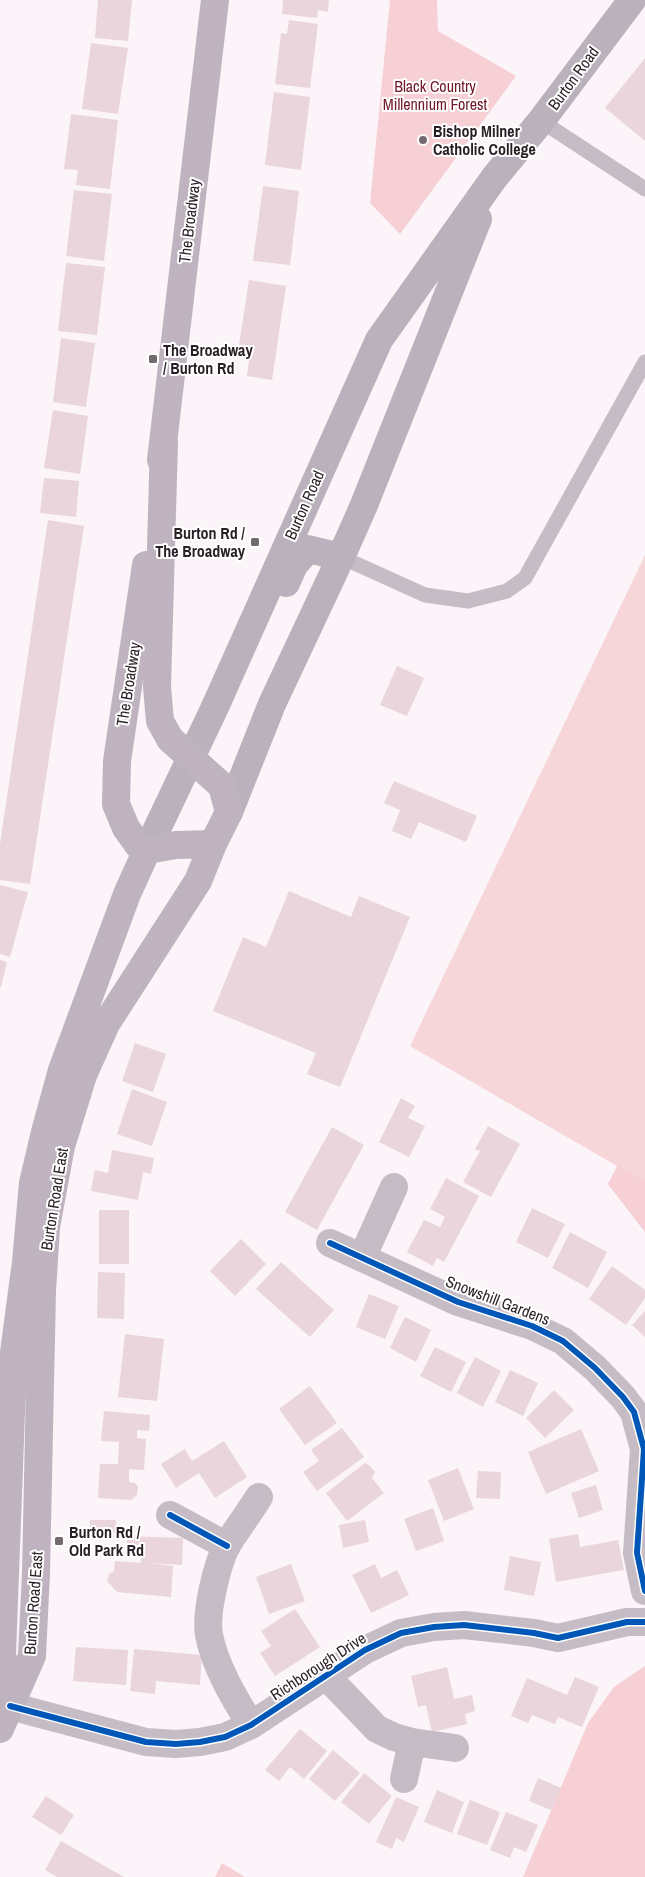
<svg xmlns="http://www.w3.org/2000/svg" width="645" height="1877" font-family="'Archivo Narrow',sans-serif">
	<style>
		.green { fill: #f7d6d9 }
		.forest { fill: #f6d0d4 }
		.building { fill: #ead5dd }
		.lines { fill: none; stroke-linecap: round; stroke-linejoin: round }
		.lane { stroke: #c5bcc6; stroke-width: 15 }
		.street { stroke: #c5bcc6; stroke-width: 28 }
		.secondary { stroke: #bbb1bc; stroke-width: 28 }
		.primary { stroke: #bfb3c0; stroke-width: 28 }
		.cycleway-casing { stroke: #fff; stroke-width: 9 }
		.cycleway { stroke: #0057b8; stroke-width: 6 }
		.poi-dot { fill: #736a70; stroke: #fff; stroke-width: 2 }
		.labels { text-anchor: middle; dominant-baseline: central; stroke-width: 4; stroke-linejoin: round; paint-order: stroke }
		.street-label { font-size: 16px; fill: #2a1f26; stroke: #fff }
		.park-label { font-size: 16px; fill: #701726; stroke: #fff }
		.poi-label { font-size: 16px; font-weight: bold; fill: #2a1f26; stroke: #fff; text-anchor: start }
	</style>
	<rect width="100%" height="100%" fill="#fbf4f8"/>
	<path class="green" d="M645,555V1232L608,1184L617,1166L410,1046Z"/>
	<path class="forest" d="M390,0H437L438,31L516,76L400,234L370,203Z
		M618,1166L645,1180V1232L608,1184Z
		M645,1666V1877H523L588,1723L614,1687Z
		M222,1863L245,1877H215Z"/>
	<path class="building" d="M98,0H132L128,41L95,38Z
		M283,0H329L328,12L318,10L317,18L282,14Z
		M289,20L318,24L310,88L275,84L281,33L287,34Z
		M91,43L128,48L118,114L82,109Z
		M645,58V141L605,108Z
		M274,92L310,97L301,170L265,165Z
		M71,114L118,120L110,189L76,185L78,170L64,169Z
		M263,186L299,191L290,265L253,261Z
		M74,190L112,194L104,261L66,256Z
		M66,263L105,267L97,335L58,331Z
		M249,280L286,286L272,380L247,376L250,354L238,352Z
		M61,338L95,343L86,407L53,402Z
		M53,410L88,416L80,474L44,468Z
		M44,478L79,481L76,517L40,513Z
		M48,520L84,526L30,884L0,880V844Z
		M397,666L424,678L407,716L380,705Z
		M394,781L477,816L466,842L419,822L411,839L392,831L400,810L384,803Z
		M0,885L28,892L10,957L0,954Z
		M289,891L351,917L359,896L410,917L340,1087L307,1074L316,1053L213,1011L243,937L266,947Z
		M0,960L7,962L1,987H0Z
		M135,1043L166,1054L153,1092L122,1081Z
		M132,1089L167,1102L152,1146L117,1134Z
		M401,1098L415,1106L408,1118L425,1126L409,1157L379,1142Z
		M488,1126L520,1144L491,1197L463,1182L480,1151L475,1149Z
		M332,1127L364,1145L317,1230L285,1212Z
		M112,1150L154,1158L151,1174L143,1172L138,1200L91,1191L95,1170L108,1173Z
		M446,1178L479,1196L444,1262L437,1258L433,1266L407,1252L424,1220L440,1227L445,1217L430,1209Z
		M532,1208L565,1224L548,1258L516,1242Z
		M99,1210H129V1264H99Z
		M570,1232L607,1252L588,1288L552,1268Z
		M241,1239L266,1264L235,1296L210,1271Z
		M281,1262L334,1310L310,1337L256,1289Z
		M612,1266L645,1290V1298L626,1325L589,1299Z
		M98,1272L125,1273L124,1319L97,1318Z
		M369,1294L399,1306L385,1339L356,1327Z
		M645,1311V1337L632,1325Z
		M405,1317L431,1330L416,1362L390,1348Z
		M125,1334L164,1339L157,1401L118,1397Z
		M435,1347L466,1362L451,1392L420,1376Z
		M475,1357L501,1371L483,1407L457,1393Z
		M510,1370L538,1383L523,1416L495,1402Z
		M310,1386L337,1423L305,1445L279,1409Z
		M554,1390L574,1410L545,1438L526,1418Z
		M104,1411L150,1415L149,1431L137,1430V1438L146,1439L144,1470L129,1469V1482L135,1483L138,1487L137,1495L131,1500L98,1498L100,1464H118L119,1442L101,1441Z
		M342,1428L364,1457L317,1491L303,1472L319,1461L311,1450Z
		M581,1429L599,1471L546,1494L528,1452Z
		M224,1441L247,1477L215,1498L199,1473L176,1488L161,1464L185,1449L192,1461Z
		M365,1463L369,1465L375,1472L372,1478L384,1493L347,1521L326,1493Z
		M458,1468L474,1509L444,1521L428,1480Z
		M478,1471L501,1472L500,1499L476,1498Z
		M596,1485L603,1510L579,1518L571,1493Z
		M433,1508L444,1541L416,1551L404,1519Z
		M90,1520H116V1533L90,1534Z
		M365,1520L369,1542L343,1548L339,1525Z
		M578,1534L580,1547L618,1540L624,1570L556,1582L549,1539Z
		M127,1536L183,1538L182,1565L149,1563L173,1566L171,1597L117,1592L107,1581L109,1574L114,1571L115,1561L141,1563V1557H126Z
		M510,1556L541,1562L534,1596L504,1590Z
		M291,1564L305,1601L269,1614L256,1577Z
		M375,1564L381,1578L397,1570L409,1595L371,1613L352,1575Z
		M295,1609L320,1647L275,1676L260,1653L271,1646L261,1631Z
		M76,1647L128,1650L126,1685L73,1681Z
		M134,1649L202,1655L200,1685L156,1681L155,1694L130,1691Z
		M447,1667L454,1699L472,1695L475,1711L465,1714L467,1724L432,1732L426,1705L418,1707L411,1676Z
		M575,1677L599,1687L582,1727L558,1717L555,1724L532,1715L528,1723L511,1716L527,1678L567,1695Z
		M300,1729L327,1751L304,1779L290,1767L279,1781L265,1770Z
		M333,1750L360,1773L335,1801L309,1779Z
		M364,1773L392,1796L369,1824L341,1802Z
		M538,1778L561,1788L551,1810L529,1801Z
		M437,1790L464,1802L452,1833L424,1822Z
		M46,1796L74,1815L61,1835L32,1817Z
		M396,1797L419,1807L404,1842L396,1838L392,1849L376,1842Z
		M470,1800L500,1812L487,1845L457,1834Z
		M506,1812L538,1825L526,1852L514,1847L510,1858L490,1850Z
		M61,1841L124,1877H57L45,1870Z"/>
	<g class="lines">
		<path class="lane" d="M541,121L645,189
			M341,557L425,595L468,601L507,591L525,578L645,362"/>
		<path class="street" d="M330,1243L458,1302L532,1326L563,1341L595,1368L623,1397L634,1412L644,1449L637,1553L645,1591
			M362,1258L394,1187
			M170,1515L227,1546
			M327,1677L377,1729L394,1737L412,1742L455,1748
			M10,1706L146,1742L176,1744L200,1742L225,1737L251,1725L365,1650L401,1633L434,1627L464,1625L534,1633L558,1638L627,1622H645
			M251,1725C234,1698 215,1666 209,1635C205,1614 217,1564 227,1545C237,1529 249,1513 259,1497
			M404,1779L412,1742"/>
		<path class="secondary" d="M286,583L294,565L308,549L341,557
			M229,812L272,704L341,557L364,505L478,219
			M147,850L215,707L379,340L494,178L541,121L632,0"/>
		<path class="primary" d="M161,460L215,0
			M146,565L117,761L116,804L126,828L139,846L147,850L176,845L213,844
			M10,1706L2,1654L13,1360L26,1262L33,1183L45,1132L62,1070L127,894L147,850
			M0,1729L32,1656L36,1573L42,1291L46,1227L61,1146L83,1075L106,1024L198,881L213,844L229,812L222,786L170,739L160,721L157,687L164,442"/>
		<defs>
			<path id="cycleway" d="M330,1243L458,1302L532,1326L563,1341L595,1368L623,1397L634,1412L644,1449L637,1553L645,1591
				M170,1515L227,1546
				M10,1706L146,1742L176,1744L200,1742L225,1737L251,1725L365,1650L401,1633L434,1627L464,1625L534,1633L558,1638L627,1622H645"/>
		</defs>
		<use href="#cycleway" class="cycleway-casing"/>
		<use href="#cycleway" class="cycleway"/>
	</g>
	<g class="poi-dot">
		<circle cx="423" cy="140" r="5"/>
		<rect x="148" y="354" width="10" height="10" rx="2.5"/>
		<rect x="250" y="537" width="10" height="10" rx="2.5"/>
		<rect x="54" y="1536" width="10" height="10" rx="2.5"/>
	</g>
	<g class="labels">
		<g class="street-label">
			<text transform="translate(573 78) rotate(-54)">Burton Road</text>
			<text transform="translate(189 221) rotate(-83)">The Broadway</text>
			<text transform="translate(304 505) rotate(-66)">Burton Road</text>
			<text transform="translate(128 684) rotate(-81)">The Broadway</text>
			<text transform="translate(54 1199) rotate(-81)">Burton Road East</text>
			<text transform="translate(498 1300) rotate(21)">Snowshill Gardens</text>
			<text transform="translate(33 1603) rotate(-86)">Burton Road East</text>
			<text transform="translate(318 1666) rotate(-33)">Richborough Drive</text>
		</g>
		<g class="park-label">
			<text x="435" y="86">Black Country<tspan x="435" dy="18">Millennium Forest</tspan></text>
		</g>
		<g class="poi-label">
			<text x="433" y="131">Bishop Milner<tspan x="433" dy="18">Catholic College</tspan></text>
			<text x="163" y="350">The Broadway<tspan x="163" dy="18">/ Burton Rd</tspan></text>
			<text x="245" y="533" text-anchor="end">Burton Rd /<tspan x="245" dy="18">The Broadway</tspan></text>
			<text x="69" y="1532">Burton Rd /<tspan x="69" dy="18">Old Park Rd</tspan></text>
		</g>
	</g>
</svg>
